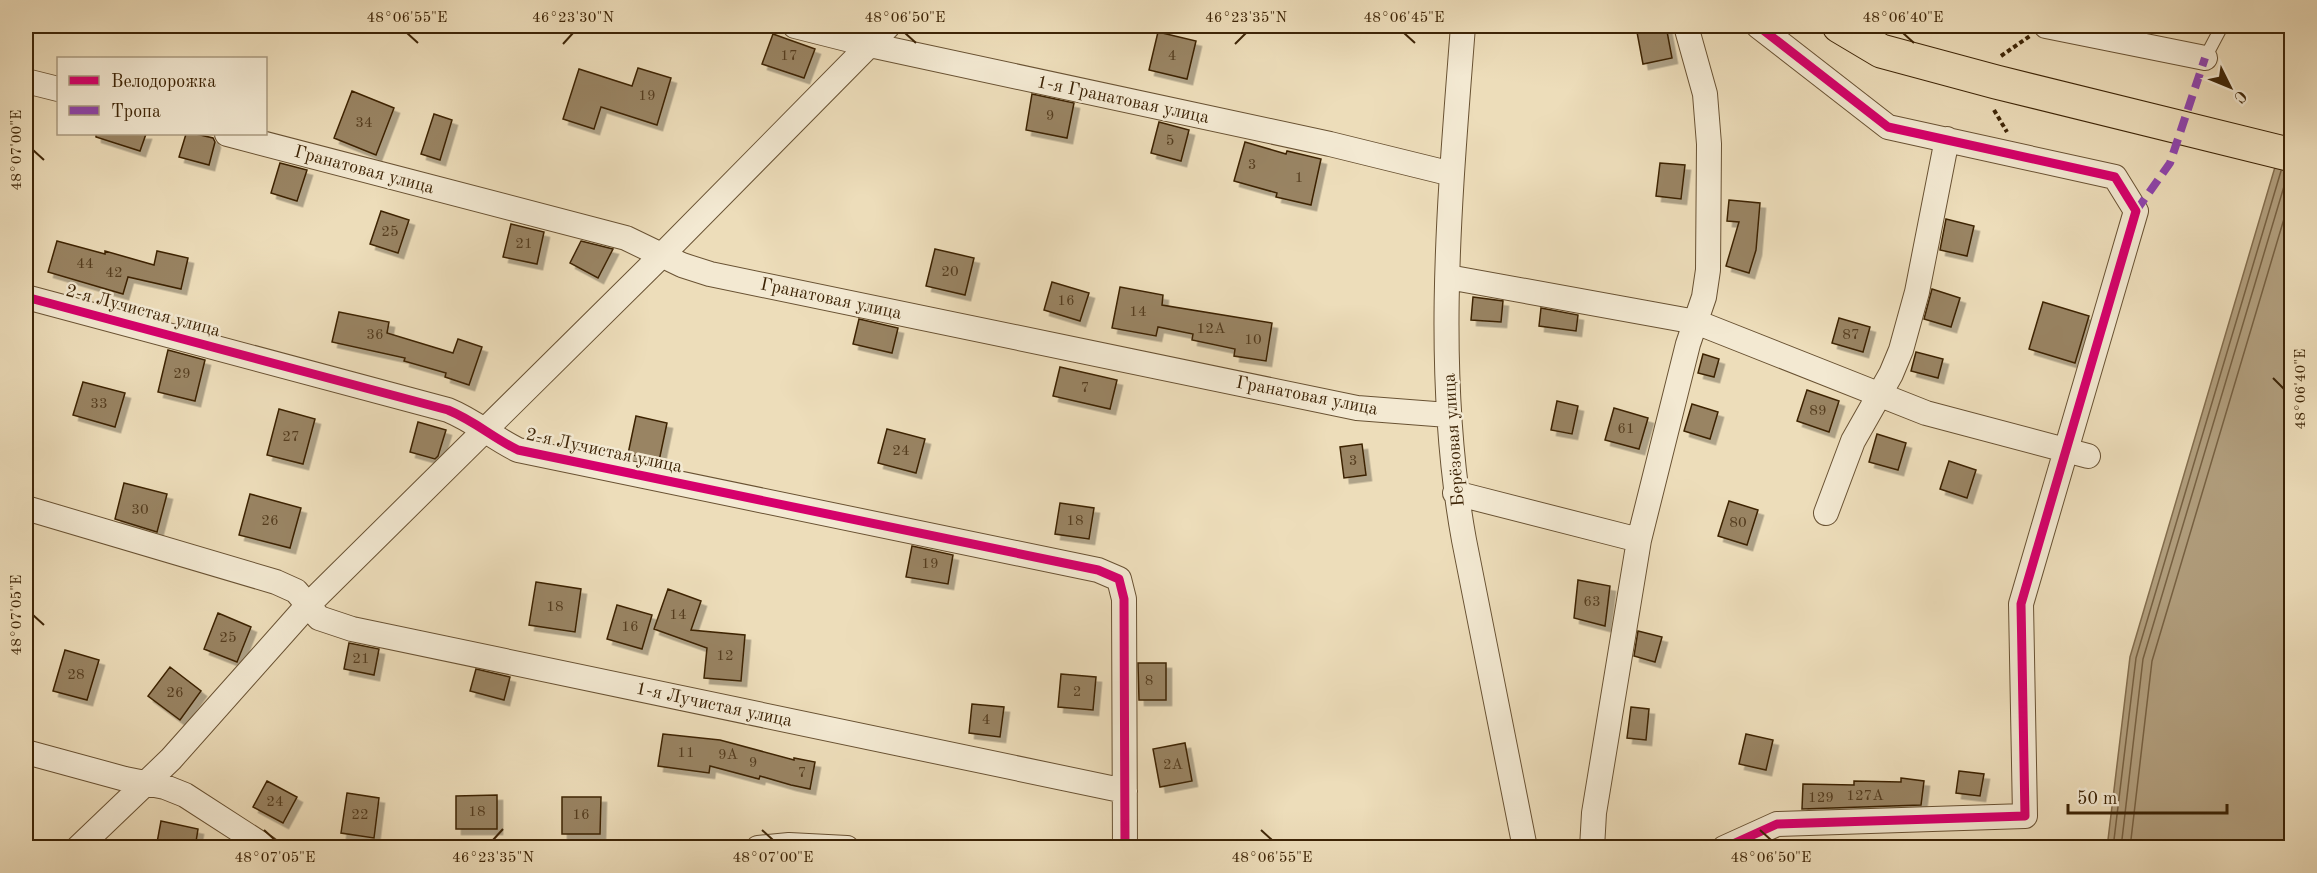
<svg xmlns="http://www.w3.org/2000/svg" width="2317" height="873" font-family="'Old Standard TT',serif">
	<style>
		.water { fill: #b19e7d; stroke: #836d4d; stroke-width: 1.5 }
		.lines { fill: none; stroke-linecap: round; stroke-linejoin: round }
		.shore { stroke: #776142; stroke-width: 1.5 }
		.building { fill: #998464; stroke: #3d2406; stroke-width: 1.5; filter: url(#shadow) }
		.service-casing { stroke: #695233; stroke-width: 14 }
		.minor-casing { stroke: #695233; stroke-width: 26 }
		.primary-casing { stroke: #3d2406; stroke-width: 35 }
		.path { stroke: #3d2406; stroke-width: 4; stroke-dasharray: 4.5 3; stroke-linecap: butt }
		.service { stroke: #f3e9d2; stroke-width: 12 }
		.minor { stroke: #f3e9d2; stroke-width: 24 }
		.primary { stroke: #edddba; stroke-width: 33 }
		.quiet { stroke: #8e44ad; stroke-width: 8; stroke-dasharray: 15 8; stroke-linecap: butt }
		.cycleway-casing { stroke: #f3e9d2; stroke-width: 13 }
		.cycleway { stroke: #d6006c; stroke-width: 9 }
		.ticks { fill: none; stroke: #3d2406; stroke-width: 2 }
		.labels { text-anchor: middle; dominant-baseline: central; stroke-width: 5; stroke-linejoin: round; paint-order: stroke }
		.number-label { font-size: 15px; fill: #543c1e }
		.street-label { font-size: 18px; fill: #3d2406; stroke: #f3e9d2 }
		.neatline { fill: none; stroke: #3d2406; stroke-width: 2 }
		.ticks-label { font-size: 15px; text-anchor: middle; fill: #3d2406 }
	</style>
	<defs>
		<filter id="shadow"><feDropShadow dx="5.5" dy="5.5" stdDeviation="0" flood-color="#0004"/></filter>
	</defs>
	<rect width="100%" height="100%" fill="#edddba"/>
	<filter id="stains"><feTurbulence type="fractalNoise" baseFrequency=".00333" numOctaves="4"/><feColorMatrix values="0 0 0 0 .2 0 0 0 0 .09 0 0 0 0 .02 0 0 0 .5 -.17"/></filter>
	<radialGradient id="worn" r=".72"><stop offset=".6" stop-color="#630" stop-opacity="0"/><stop offset="1" stop-color="#630" stop-opacity=".3"/></radialGradient>
	<path class="water" d="M2291,113V847L2107,848L2130,657Z"/>
	<g class="lines">
		<path class="shore" d="M2113,848L2136,658L2281,171
			M2121,848L2143,659L2288,173
			M2130,848L2152,661L2292,192"/>
	</g>
	<path class="building" d="M1647,26H1666L1672,58L1643,64L1636,27Z
		M1158,32L1196,41L1187,79L1149,70Z
		M773,34L815,49L804,78L762,64Z
		M638,68L671,78L657,125L601,107L594,129L563,119L579,69L632,86Z
		M352,91L394,108L376,155L334,138Z
		M1032,94L1074,103L1067,138L1026,130Z
		M434,114L452,120L440,160L421,154Z
		M1159,122L1189,130L1181,161L1151,153Z
		M96,134H146L140,151L96,137Z
		M186,134H196L213,138L215,142L209,165L179,157Z
		M1245,142L1286,154L1287,151L1321,159L1311,205L1276,197L1277,193L1234,181Z
		M280,163L307,170L297,201L271,193Z
		M1660,163L1685,165L1681,199L1656,196Z
		M1729,200L1760,203L1756,250L1749,273L1726,266L1739,222L1727,221Z
		M381,211L409,220L398,253L370,244Z
		M1946,219L1974,226L1967,256L1940,250Z
		M511,224L544,232L537,264L503,257Z
		M57,241L105,254V251L154,265L157,251L188,258L181,289L128,277L123,294L48,272Z
		M581,241L613,249L598,278L570,263Z
		M935,249L974,258L965,295L926,286Z
		M1052,282L1089,293L1080,321L1044,310Z
		M1120,287L1163,295L1162,305L1272,323L1266,361L1234,356L1235,349L1192,340L1193,334L1158,327L1156,336L1112,328Z
		M1932,289L1960,298L1951,327L1924,319Z
		M1473,297L1503,301L1501,322L1471,320Z
		M2043,302L2089,316L2075,363L2029,349Z
		M1541,308L1578,315L1576,331L1539,326Z
		M339,312L389,322L387,333L453,353L458,339L482,347L469,385L445,377L446,373L404,361L405,358L332,342Z
		M1839,318L1870,327L1863,352L1832,343Z
		M859,319L898,328L892,353L853,344Z
		M168,350L205,360L195,401L158,392Z
		M1916,352L1943,359L1938,378L1911,371Z
		M1703,354L1719,359L1714,377L1698,373Z
		M1060,367L1117,380L1110,409L1053,396Z
		M83,382L125,393L115,427L73,415Z
		M1807,390L1839,401L1829,432L1797,421Z
		M1557,401L1578,406L1572,434L1551,430Z
		M1692,404L1718,412L1710,439L1684,431Z
		M1614,408L1648,418L1639,449L1605,440Z
		M279,409L315,419L303,464L267,455Z
		M636,416L667,423L659,461L628,454Z
		M418,422L446,430L438,456L435,459L410,452Z
		M887,429L925,439L916,473L878,463Z
		M1877,434L1906,443L1898,470L1869,462Z
		M1362,444L1366,475L1344,478L1340,447Z
		M1949,461L1976,470L1967,498L1940,489Z
		M124,483L167,494L157,532L115,519Z
		M250,494L301,508L290,548L239,535Z
		M1729,501L1758,510L1747,545L1718,536Z
		M1060,503L1094,508L1089,539L1055,534Z
		M912,546L953,555L948,584L906,577Z
		M1578,580L1610,586L1605,626L1574,618Z
		M536,582L581,589L575,632L529,625Z
		M668,589L701,601L691,630L745,635L741,681L704,678L707,648L654,629Z
		M617,605L652,615L642,649L607,639Z
		M218,613L251,627L237,662L204,649Z
		M1638,631L1662,637L1655,662L1634,656Z
		M349,643L379,649L374,675L344,669Z
		M65,650L99,660L87,700L53,691Z
		M1138,663H1166V700H1139Z
		M170,667L201,691L180,720L148,696Z
		M476,669L510,677L504,700L470,691Z
		M1061,674L1096,677L1093,710L1058,707Z
		M972,704L1004,707L1000,737L969,733Z
		M1631,707L1649,709L1646,740L1627,738Z
		M663,734L720,740L794,760V758L815,762L810,789L791,785L760,776L759,779L710,766L709,773L658,766Z
		M1746,734L1773,740L1766,770L1739,764Z
		M1185,743L1192,781L1160,787L1153,749Z
		M1959,771L1984,774L1980,796L1956,793Z
		M1901,778L1924,781L1921,805L1802,809L1803,784L1854,785V781L1901,782Z
		M267,781L297,797L283,823L253,807Z
		M347,793L379,798L374,838L341,833Z
		M497,795V829H456V796Z
		M562,797H601L600,834H562Z
		M161,821L198,829L195,848H156Z"/>
	<g class="lines">
		<defs>
			<path id="service" d="M2205,58L2222,26"/>
			<path id="minor" d="M795,26L870,45L1330,144L1452,174
				M1463,26C1450,196 1433,370 1464,540L1525,848
				M2046,26L2205,58
				M26,81L58,89
				M227,134L626,238L682,265L710,274L1357,408L1448,415
				M1448,277L1696,322L1926,413L2088,456
				M26,297L448,410C475,421 493,438 518,450L1098,570L1119,579L1124,599L1125,848
				M1455,493L1639,540
				M26,508L276,582L296,591L319,618L352,629L1125,791
				M1826,513L1853,441L1891,374L1901,350L1917,292L1947,139
				M26,752L125,779L165,787L185,795L267,848
				M78,848L171,759L308,605L663,254L888,26
				M758,848L789,845L847,848
				M1592,848L1594,813L1639,540L1688,344L1704,297L1708,270L1709,144L1705,94L1686,26
				M1724,848L1777,824L2025,816L2021,604L2136,211L2115,177L1888,127L1758,26"/>
			<path id="primary" d="M1839,26L1881,51L1996,82L2292,155"/>
		</defs>
		<use href="#service" class="service-casing"/>
		<use href="#minor" class="minor-casing"/>
		<use href="#primary" class="primary-casing"/>
		<path class="path" d="M2001,56L2030,36
			M1994,110L2007,132"/>
		<use href="#service" class="service"/>
		<use href="#minor" class="minor"/>
		<use href="#primary" class="primary"/>
		<path class="quiet" d="M2136,211L2170,163L2205,58"/>
		<defs>
			<path id="cycleway" d="M26,297L448,410C475,421 493,438 518,450L1098,570L1119,579L1124,599L1125,848
				M1724,848L1777,824L2025,816L2021,604L2136,211L2115,177L1888,127L1758,26"/>
		</defs>
		<use href="#cycleway" class="cycleway-casing"/>
		<use href="#cycleway" class="cycleway"/>
	</g>
	<path class="ticks" d="M407,33L418,43M905,33L916,43M1404,33L1415,43M1903,33L1914,43M563,44L573,33M1235,44L1246,33M33,150L44,160M2273,378L2284,389M33,615L44,625M264,830L275,840M762,830L773,840M1261,830L1272,840M1760,830L1771,840M493,840L503,829"/>
	<g class="labels">
		<g class="number-label">
			<text x="789" y="56">17</text>
			<text x="1172" y="56">4</text>
			<text x="647" y="96">19</text>
			<text x="1050" y="116">9</text>
			<text x="364" y="123">34</text>
			<text x="1170" y="141">5</text>
			<text x="1252" y="165">3</text>
			<text x="1299" y="178">1</text>
			<text x="390" y="232">25</text>
			<text x="524" y="244">21</text>
			<text x="85" y="264">44</text>
			<text x="950" y="272">20</text>
			<text x="114" y="273">42</text>
			<text x="1066" y="301">16</text>
			<text x="1138" y="312">14</text>
			<text x="1211" y="329">12А</text>
			<text x="375" y="335">36</text>
			<text x="1851" y="335">87</text>
			<text x="1253" y="340">10</text>
			<text x="182" y="374">29</text>
			<text x="1085" y="388">7</text>
			<text x="99" y="404">33</text>
			<text x="1818" y="411">89</text>
			<text x="1626" y="429">61</text>
			<text x="291" y="437">27</text>
			<text x="901" y="451">24</text>
			<text x="1353" y="461">3</text>
			<text x="140" y="510">30</text>
			<text x="270" y="521">26</text>
			<text x="1075" y="521">18</text>
			<text x="1738" y="523">80</text>
			<text x="930" y="564">19</text>
			<text x="1592" y="602">63</text>
			<text x="555" y="607">18</text>
			<text x="678" y="615">14</text>
			<text x="630" y="627">16</text>
			<text x="228" y="638">25</text>
			<text x="725" y="656">12</text>
			<text x="361" y="659">21</text>
			<text x="76" y="675">28</text>
			<text x="1149" y="681">8</text>
			<text x="1077" y="692">2</text>
			<text x="175" y="693">26</text>
			<text x="986" y="720">4</text>
			<text x="686" y="753">11</text>
			<text x="728" y="755">9А</text>
			<text x="753" y="763">9</text>
			<text x="1173" y="765">2А</text>
			<text x="802" y="773">7</text>
			<text x="1865" y="796">127А</text>
			<text x="1821" y="798">129</text>
			<text x="275" y="802">24</text>
			<text x="477" y="812">18</text>
			<text x="360" y="815">22</text>
			<text x="581" y="815">16</text>
		</g>
		<g class="street-label">
			<text transform="translate(1123 100) rotate(12)">1-я Гранатовая улица</text>
			<text transform="translate(364 170) rotate(15)">Гранатовая улица</text>
			<text transform="translate(831 299) rotate(12)">Гранатовая улица</text>
			<text transform="translate(143 311) rotate(15)">2-я Лучистая улица</text>
			<text transform="translate(1307 396) rotate(11)">Гранатовая улица</text>
			<text transform="translate(1454 440) rotate(-94)">Берёзовая улица</text>
			<text transform="translate(604 451) rotate(12)">2-я Лучистая улица</text>
			<text transform="translate(714 705) rotate(12)">1-я Лучистая улица</text>
		</g>
	</g>
	<rect width="2317" height="873" fill="none" stroke="#edddba" stroke-width="66"/>
	<rect x="57" y="57" width="210" height="78" fill="#f3e9d2" stroke="#aa9a80" stroke-width="1.5"/>
	<rect x="69" y="76" width="30" height="9" fill="#d6006c" stroke="#aa9a80" stroke-width="1.5"/>
	<text x="111" y="87" font-size="18" fill="#3d2406">Велодорожка</text>
	<rect x="69" y="106" width="30" height="9" fill="#8e44ad" stroke="#aa9a80" stroke-width="1.5"/>
	<text x="111" y="117" font-size="18" fill="#3d2406">Тропа</text>
	<g transform="translate(2230 87) rotate(133)" stroke="#f3e9d2" stroke-width="4.5" paint-order="stroke">
	<path d="M0-4.5L10 22L0 15L-10 22Z" fill="#3d2406"/>
	<text y="-9" font-size="16" font-weight="bold" text-anchor="middle" fill="#3d2406">С</text>
	</g>
	<path d="M2068 804v9h159v-9" fill="none" stroke="#3d2406" stroke-width="3"/>
	<text x="2077" y="804" font-size="18" fill="#3d2406" stroke="#f3e9d2" stroke-width="4.5" paint-order="stroke">50 m</text>
	<rect x="33" y="33" width="2251" height="807" class="neatline"/>
	<g class="ticks-label">
		<text x="407" y="22">48°06'55"E</text>
		<text x="573" y="22">46°23'30"N</text>
		<text x="905" y="22">48°06'50"E</text>
		<text x="1246" y="22">46°23'35"N</text>
		<text x="1404" y="22">48°06'45"E</text>
		<text x="1903" y="22">48°06'40"E</text>
		<text transform="translate(16 150) rotate(-90)" y="5">48°07'00"E</text>
		<text transform="translate(2300 389) rotate(-90)" y="5">48°06'40"E</text>
		<text transform="translate(16 615) rotate(-90)" y="5">48°07'05"E</text>
		<text x="275" y="862">48°07'05"E</text>
		<text x="493" y="862">46°23'35"N</text>
		<text x="773" y="862">48°07'00"E</text>
		<text x="1272" y="862">48°06'55"E</text>
		<text x="1771" y="862">48°06'50"E</text>
	</g>
	<rect width="100%" height="100%" filter="url(#stains)"/>
	<rect width="100%" height="100%" fill="url(#worn)"/>
</svg>
